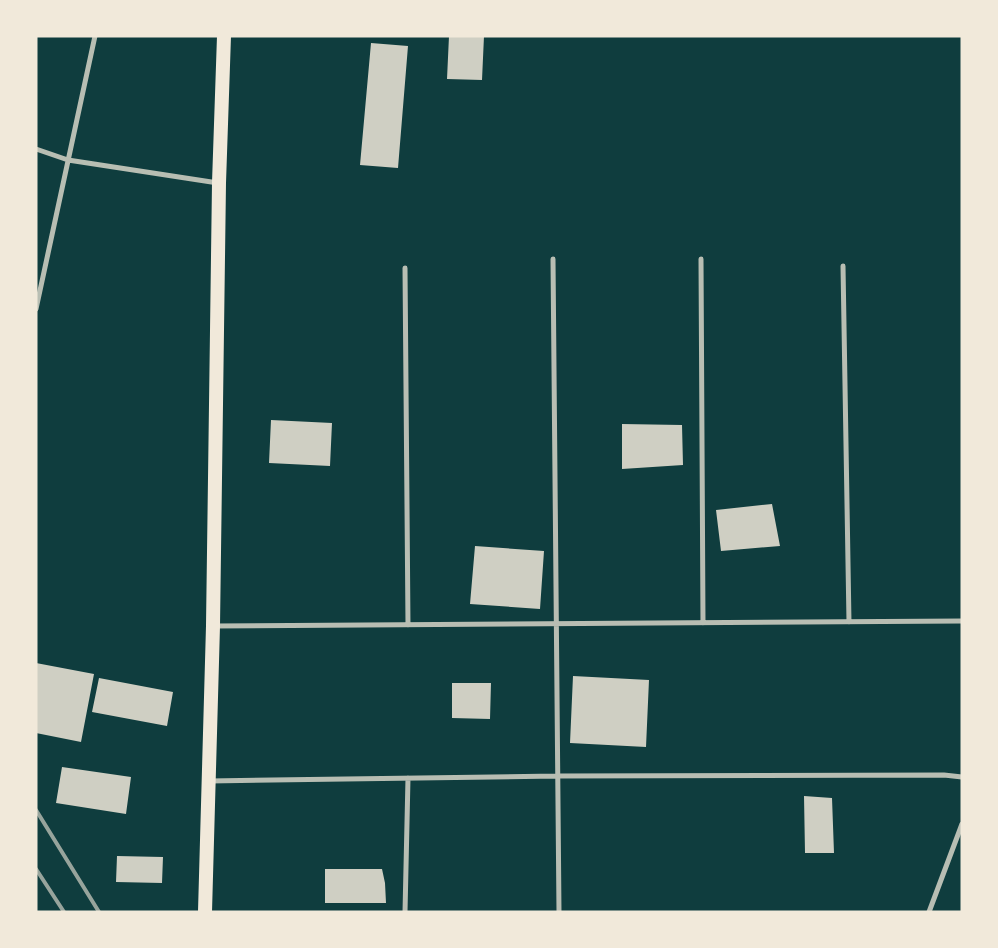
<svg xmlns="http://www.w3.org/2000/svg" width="998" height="948" font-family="Commissioner,sans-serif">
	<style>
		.building { fill: #cfcfc3 }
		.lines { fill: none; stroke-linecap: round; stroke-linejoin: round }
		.minor { stroke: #b8beb3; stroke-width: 5 }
		.trunk { stroke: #f1e9da; stroke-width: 14 }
		.rail { stroke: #97a49c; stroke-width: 4 }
	</style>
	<rect width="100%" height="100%" fill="#0f3d3e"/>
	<path class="building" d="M449,36H484L482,80L447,79Z
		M371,43L408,46L398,168L360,165Z
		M271,420L332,423L330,466L269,463Z
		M622,424L682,425L683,465L622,469Z
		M772,504L780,546L721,551L716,510Z
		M475,546L544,551L540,609L470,604Z
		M36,663L94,674L81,742L36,733Z
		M573,676L649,680L646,747L570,743Z
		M99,678L173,692L167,726L92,712Z
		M452,683H491L490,719L452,718Z
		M62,767L131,777L126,814L56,803Z
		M804,796L832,798L834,853H805Z
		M117,856L163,857L162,883L116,882Z
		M325,869H382L385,883L386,903H325Z"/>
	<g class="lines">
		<path class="minor" d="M36,149L68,160L218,183
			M553,259L559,912
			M701,259L703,623
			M843,266L849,622
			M405,268L408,625
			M36,309L95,36
			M213,626L962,621
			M209,781L557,776L944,775L962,777
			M405,912L408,778
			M929,912L962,824"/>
		<path class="trunk" d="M205,912L213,626L219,183L224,36"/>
		<path class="rail" d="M36,810L99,912
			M36,869L64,912"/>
	</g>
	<rect width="998" height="948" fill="none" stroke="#f1e9da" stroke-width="75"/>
</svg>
